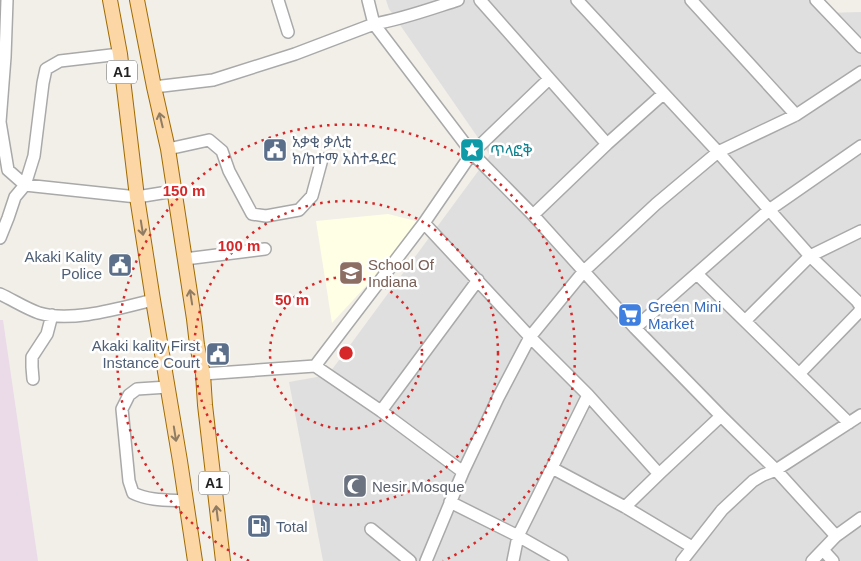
<svg xmlns="http://www.w3.org/2000/svg" width="861" height="561" font-family="Arial,'Noto Sans Ethiopic',sans-serif">
	<style>
		.residential { fill: #e0dfdf }
		.industrial { fill: #ebdbe8 }
		.education { fill: #ffffe5 }
		.lines { fill: none; stroke-linecap: round; stroke-linejoin: round }
		.minor-casing { stroke: #a9a9a9; stroke-width: 14 }
		.major-casing { stroke: #a06b00; stroke-width: 16 }
		.minor { stroke: #fff; stroke-width: 11 }
		.major { stroke: #fcd6a4; stroke-width: 14 }
		.oneway { stroke: #8f7c63 }
		.ring { fill: none; stroke: #d62828; stroke-width: 2.5; stroke-dasharray: 2.5 5 }
		.labels { text-anchor: middle; dominant-baseline: central; stroke-width: 5; stroke-linejoin: round; paint-order: stroke }
		.shield { fill: #fff; stroke: #646464; stroke-width: 1 }
		.shield-label { font-size: 14px; font-weight: bold; fill: #222 }
		.service-label { font-size: 15px; fill: #4e5e75; stroke: #fff; text-anchor: start }
		.culture-label { font-size: 15px; fill: #0d838f; stroke: #fff; text-anchor: start }
		.education-label { font-size: 15px; fill: #785e54; stroke: #fff; text-anchor: start }
		.shop-label { font-size: 15px; fill: #366cbe; stroke: #fff; text-anchor: start }
		.worship-label { font-size: 15px; fill: #5b616d; stroke: #fff; text-anchor: start }
		.centre { fill: #d62828; stroke: #fff; stroke-width: 2.5 }
		.ring-label { font-size: 15px; text-anchor: middle; font-weight: bold; fill: #d62828; stroke: #fff; stroke-width: 5; stroke-linejoin: round; paint-order: stroke }
	</style>
	<rect width="100%" height="100%" fill="#f2efe9"/>
	<path class="residential" d="M386,0H813L824,13L861,12V561H323L289,382L328,375L490,155L389,9Z"/>
	<path class="industrial" d="M0,320H3L38,561H0Z"/>
	<path class="education" d="M388,214L424,223L332,323L316,221Z"/>
	<g class="lines">
		<defs>
			<path id="minor" d="M7,0L5,57L0,122L8,170L25,185L34,156L43,83L46,69L60,61L120,54
				M278,0L288,32
				M458,0C430,9 403,19 374,24L472,153L549,79
				M480,0L607,144
				M577,0L718,152L810,256L861,231
				M691,0L796,115
				M816,0L861,47
				M154,87L213,80L295,54L374,24L368,0
				M168,149L209,140L222,151L229,171L252,214L266,216L299,210L312,196L322,159
				M533,215L607,144L663,94
				M424,223L530,337L588,395L659,474L721,416
				M0,238L8,218L15,197L25,185L137,197L174,191
				M185,259L265,249
				M697,274L849,423
				M0,294C13,300 25,308 39,313C71,323 120,308 153,300
				M745,321L810,256L857,301L861,307
				M635,328L769,210L861,146
				M315,366L381,411L463,472
				M203,374L315,366L424,223L472,153L533,215L635,328L721,416L776,470L836,536L812,561
				M799,374L859,312L861,308
				M33,379L32,367V357L47,334L52,315
				M168,387L137,389L129,395L122,409L129,481L133,493C149,501 168,500 186,501
				M381,411L478,280
				M552,468L625,507L692,547
				M450,502L518,536L562,561
				M625,507L659,474
				M371,529L410,561
				M836,536L861,518
				M823,550L833,561
				M426,561L463,472L498,398L530,337L584,271L656,204L718,152L796,115L861,72
				M513,561L518,536L588,395
				M682,561L722,510L753,481L763,475L776,470L861,415"/>
			<path id="major" d="M110,0L120,54L137,197L153,300L180,461L195,561
				M137,0L154,87L168,149L194,319L197,345L203,374L205,405L223,561"/>
		</defs>
		<use href="#minor" class="minor-casing"/>
		<use href="#major" class="major-casing"/>
		<use href="#minor" class="minor"/>
		<use href="#major" class="major"/>
	</g>
	<defs><path id="oneway-shaft" d="M-6 0H5M1.5-3L5.5 0L1.5 3" fill="none" stroke-width="1.6" stroke-linecap="round" stroke-linejoin="round" transform="scale(1.25)"/></defs>
	<g class="oneway">
		<use href="#oneway-shaft" transform="translate(161 120) rotate(-103)"/>
		<use href="#oneway-shaft" transform="translate(142 228) rotate(81)"/>
		<use href="#oneway-shaft" transform="translate(191 297) rotate(-99)"/>
		<use href="#oneway-shaft" transform="translate(175 434) rotate(81)"/>
		<use href="#oneway-shaft" transform="translate(217 513) rotate(-97)"/>
	</g>
	<g class="ring">
		<circle cx="346" cy="353" r="76"/>
		<circle cx="346" cy="353" r="152"/>
		<path d="M249 561A229 229 0 1 1 443 561"/>
	</g>
	<defs>
		<symbol id="civic-square" viewBox="-11 -11 22 22"><rect x="-9" y="-9" width="18" height="18" rx="4" fill="#5c6f8a" stroke="#fff"/><path d="M-.6-6.5H3V-4.5H.6V-3L4-1V1h2V6H-6V1h2V-1L-.6-3ZM-1.2 2.5V6h2.4V2.5Z" fill="#fff"/></symbol>
		<symbol id="sight-square" viewBox="-11 -11 22 22"><rect x="-9" y="-9" width="18" height="18" rx="4" fill="#0f9aa8" stroke="#fff"/><path d="M0-6L1.8-2.2L6-1.7L2.9 1.2L3.7 5.4L0 3.3L-3.7 5.4L-2.9 1.2L-6-1.7L-1.8-2.2Z" fill="#fff"/></symbol>
		<symbol id="school-square" viewBox="-11 -11 22 22"><rect x="-9" y="-9" width="18" height="18" rx="4" fill="#8d6e63" stroke="#fff"/><path d="M0-5L7-2L0 1L-7-2ZM-4 1L0 2.5L4 1V4Q0 6-4 4Z" fill="#fff"/></symbol>
		<symbol id="supermarket-square" viewBox="-11 -11 22 22"><rect x="-9" y="-9" width="18" height="18" rx="4" fill="#3f7fe0" stroke="#fff"/><path d="M-6-5.5h2.5l.6 2H6L4.5 2H-2.5L-4.4-4H-6ZM-1.5 3.2a1.3 1.3 0 1 0 .1 0ZM3 3.2a1.3 1.3 0 1 0 .1 0Z" fill="#fff"/></symbol>
		<symbol id="mosque-square" viewBox="-11 -11 22 22"><rect x="-9" y="-9" width="18" height="18" rx="4" fill="#6b7280" stroke="#fff"/><path d="M3.5-4.9A6 6 0 1 0 3.5 4.9A5 5 0 1 1 3.5-4.9Z" fill="#fff"/></symbol>
		<symbol id="fuel-square" viewBox="-11 -11 22 22"><rect x="-9" y="-9" width="18" height="18" rx="4" fill="#5c6f8a" stroke="#fff"/><path d="M-5.5-6h7V0h2V4h1.3V-2.5L3-4.5l.8-.8L6-3V5H2.5V1h-1V6h-7ZM-4.2-4.7v3.2H.2V-4.7Z" fill="#fff"/></symbol>
	</defs>
	<g fill-rule="evenodd">
		<use href="#civic-square" x="261" y="136" width="28" height="28"/>
		<use href="#sight-square" x="458" y="136" width="28" height="28"/>
		<use href="#civic-square" x="106" y="251" width="28" height="28"/>
		<use href="#school-square" x="337" y="259" width="28" height="28"/>
		<use href="#supermarket-square" x="616" y="301" width="28" height="28"/>
		<use href="#civic-square" x="204" y="340" width="28" height="28"/>
		<use href="#mosque-square" x="341" y="472" width="28" height="28"/>
		<use href="#fuel-square" x="245" y="512" width="28" height="28"/>
	</g>
	<g class="labels">
		<g class="shield">
			<rect x="107" y="60.5" width="30" height="23" rx="4"/>
			<rect x="199" y="471.5" width="30" height="23" rx="4"/>
		</g>
		<g class="shield-label">
			<text x="122" y="72">A1</text>
			<text x="214" y="483">A1</text>
		</g>
		<g class="service-label">
			<text x="292" y="141">አቃቂ ቃሊቲ<tspan x="292" dy="17">ክ/ከተማ አስተዳደር</tspan></text>
			<text x="102" y="256" text-anchor="end">Akaki Kality<tspan x="102" dy="17">Police</tspan></text>
			<text x="200" y="345" text-anchor="end">Akaki kality First<tspan x="200" dy="17">Instance Court</tspan></text>
			<text x="276" y="526">Total</text>
		</g>
		<g class="culture-label">
			<text x="490" y="150">ጥላፎቅ</text>
		</g>
		<g class="education-label">
			<text x="368" y="264">School Of<tspan x="368" dy="17">Indiana</tspan></text>
		</g>
		<g class="shop-label">
			<text x="648" y="306">Green Mini<tspan x="648" dy="17">Market</tspan></text>
		</g>
		<g class="worship-label">
			<text x="372" y="486">Nesir Mosque</text>
		</g>
	</g>
	<circle cx="346" cy="353" r="8" class="centre"/>
	<g class="ring-label">
		<text x="184" y="196">150 m</text>
		<text x="239" y="251">100 m</text>
		<text x="292" y="305">50 m</text>
	</g>
</svg>
